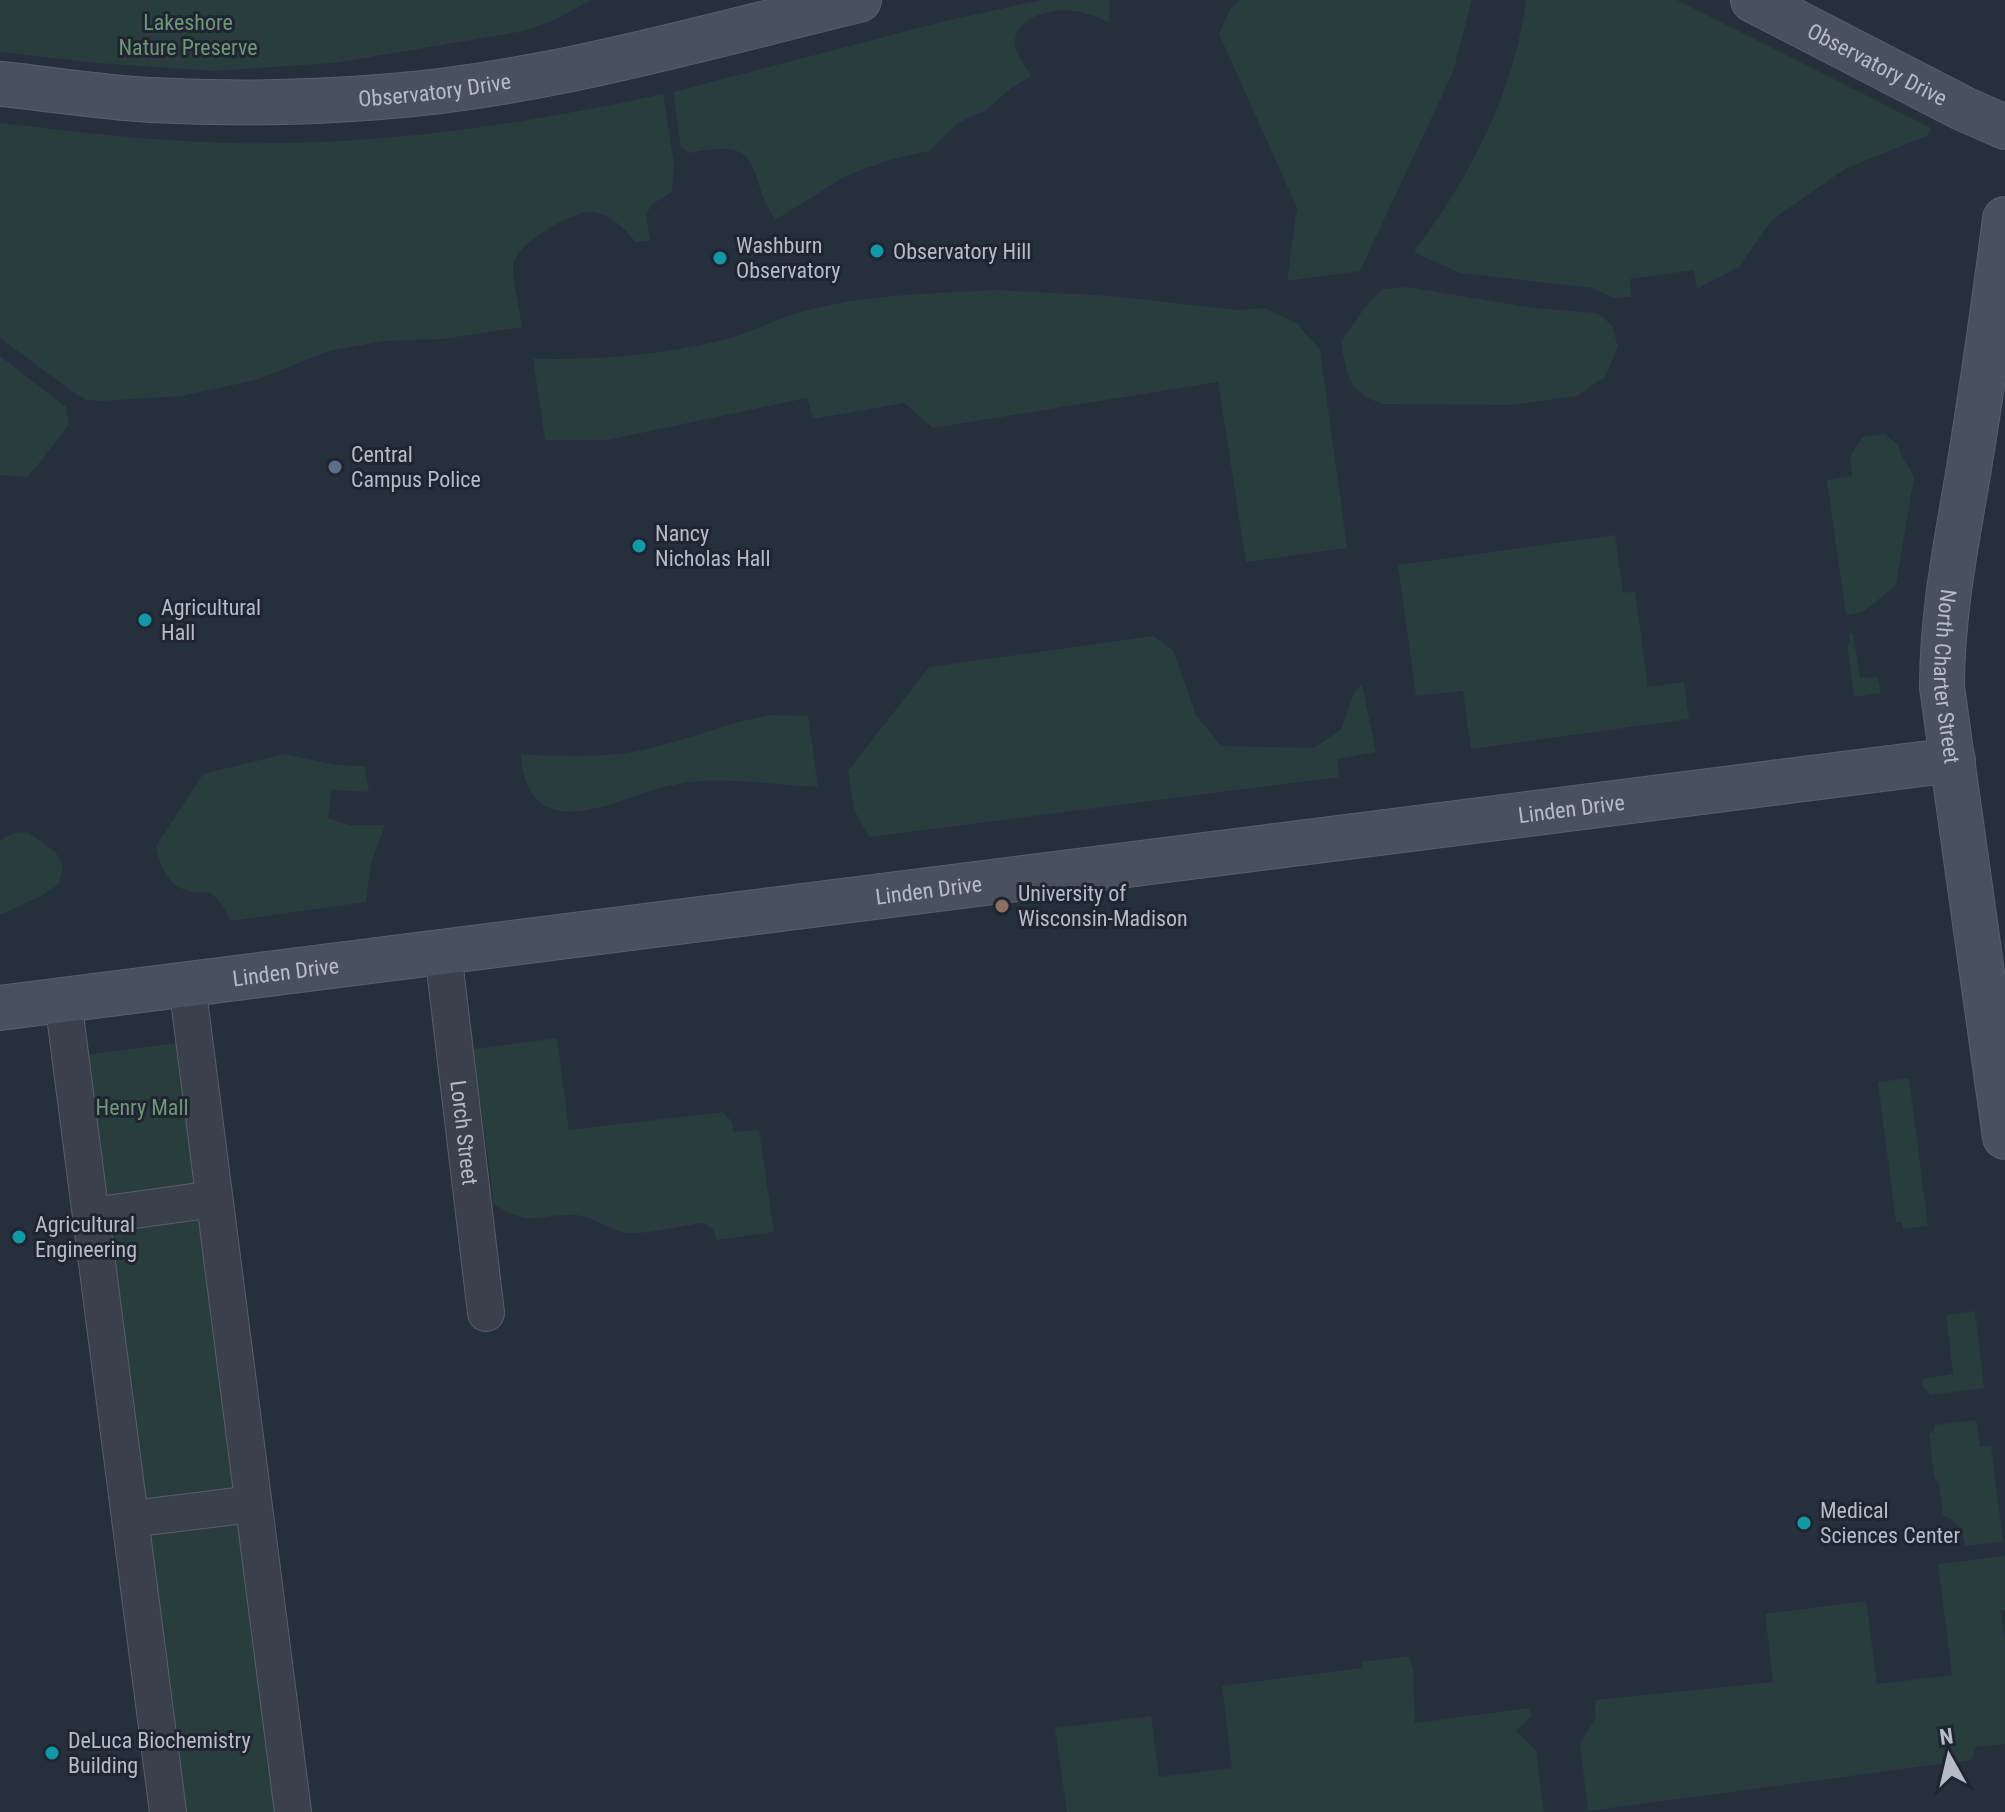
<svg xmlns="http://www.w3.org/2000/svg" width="2005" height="1812" font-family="'Roboto Condensed',sans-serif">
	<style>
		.green { fill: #293c3e }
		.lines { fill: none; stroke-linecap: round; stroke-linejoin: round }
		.street-casing { stroke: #585f6a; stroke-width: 38 }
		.secondary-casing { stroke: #585f6a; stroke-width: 46 }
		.street { stroke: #3a414c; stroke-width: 36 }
		.secondary { stroke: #49515f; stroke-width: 44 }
		.culture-dot { fill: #0f9aa8; stroke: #1f2631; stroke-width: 3 }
		.service-dot { fill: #5c6f8a; stroke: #1f2631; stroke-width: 3 }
		.education-dot { fill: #8d6e63; stroke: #1f2631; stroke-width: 3 }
		.labels { text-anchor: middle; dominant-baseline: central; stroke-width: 6; stroke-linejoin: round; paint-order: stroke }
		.park-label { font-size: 22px; fill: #6f9678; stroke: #1f2631 }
		.street-label { font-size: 22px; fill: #b6bcc7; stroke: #1f2631 }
		.poi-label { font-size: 22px; fill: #b6bcc7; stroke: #1f2631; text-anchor: start }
	</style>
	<rect width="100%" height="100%" fill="#262f3c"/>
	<path class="green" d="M0,0H591L557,19L525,31L334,63L213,71L97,63L0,52Z
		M1042,0H1110L1109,22C1098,18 1085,12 1073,11C1051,8 1008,18 1016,49C1018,58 1027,68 1031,76L1010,89L988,109L956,124L929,151L889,160L846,176L775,220C771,213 766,205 763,197C756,178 753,151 728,149C715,148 702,151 689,153L681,147L673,92L949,20Z
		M1241,0H1472L1453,72L1360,271L1287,281L1297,208L1219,34L1231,7Z
		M1526,0H1677L1931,128L1927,136L1845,169L1772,220L1739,267L1697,289L1694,270L1630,279L1631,297L1613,298L1593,288L1461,273L1421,256L1414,251C1469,180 1515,90 1526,0Z
		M663,94L674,163L672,192L651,205L646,215L650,241L635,242C626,228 609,214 591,212C571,211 515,245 513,265C512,282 520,309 522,327L443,339L384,341L329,351L256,380L182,396L102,401L86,400L70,390L0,338V123C77,132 153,141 230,143C377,146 520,125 663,94Z
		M1407,287L1534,308L1597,313L1612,325L1618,347L1605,377L1576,396L1511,405L1383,404C1348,393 1347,375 1341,342L1365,307L1383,289Z
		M995,290L1112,296L1236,310L1265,308L1296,323L1320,349L1347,548L1246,562L1218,382L933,428L904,403L813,419L807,398L608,440H545L533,359C599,360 663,355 727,339C752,332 776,319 801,312C863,294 930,294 995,290Z
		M0,356L66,407L69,425L28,477L0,475Z
		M1885,434L1899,446C1899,457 1911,466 1914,478L1896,585L1863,612L1846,615L1827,480L1852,476L1850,457L1862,437Z
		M1615,535L1623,593L1635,591L1648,687L1684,682L1689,719L1471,749L1463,691L1416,696L1398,565Z
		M1853,633L1860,678L1878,677L1881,693L1854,697L1847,645L1850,643L1849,634Z
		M1153,636L1173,650L1196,715L1221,746L1314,748L1341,729L1354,693L1362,684L1376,752L1337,759L1339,777L869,837L854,810L848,771L929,667Z
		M771,715L808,716L818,787C780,785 740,779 702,781C688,782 672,785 659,788C608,804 526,846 521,754C561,757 599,758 638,751C683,742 726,723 771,715Z
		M285,754L336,765L365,766L369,792L332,790L328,818L350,825H385L371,864L366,902L231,921C226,912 219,896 207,892C203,891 198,893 194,892C169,889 160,868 156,846L203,774Z
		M27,832L55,851L63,866L59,884L41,896L0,915V841L13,833Z
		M557,1038L569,1130L723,1112L732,1122L733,1132L759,1130L774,1232L717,1240C714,1231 712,1225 702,1223C679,1226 652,1234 628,1233C611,1233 594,1214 570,1215C532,1215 532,1228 494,1204L473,1049Z
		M184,1042L280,1812H180L84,1055Z
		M1909,1078L1928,1226L1903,1229L1902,1222H1896L1878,1082Z
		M1975,1311L1984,1388L1930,1395L1923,1386L1922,1379L1953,1374L1946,1315Z
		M1976,1420L1980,1447L1991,1446L2003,1542L1965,1546C1963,1532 1958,1520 1943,1516L1939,1483L1934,1478L1929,1434L1934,1431V1425Z
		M2005,1556V1610L2001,1611L2005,1639V1744L1976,1747L1971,1760L1588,1811L1580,1744L1595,1719L1596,1700L1773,1682L1765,1614L1866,1601L1877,1684L1952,1675L1938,1564Z
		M1409,1656L1413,1669L1415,1723L1529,1708L1532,1716L1516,1731L1536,1751L1544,1812H1067L1055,1728L1151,1716L1159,1777L1232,1768L1222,1686L1362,1668V1662Z"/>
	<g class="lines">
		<defs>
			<g id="street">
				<path id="s1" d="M443,952L486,1313"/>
				<path d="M187,984L293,1812"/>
				<path d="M63,1000L168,1812"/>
				<path d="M92,1216L214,1199"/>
				<path d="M131,1519L252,1504"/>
			</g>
			<g id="secondary">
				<path id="s2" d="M1753,0L1964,109L2005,127"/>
				<path id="s3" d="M0,84C50,89 100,97 150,100C226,104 304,103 380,97C542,85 701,38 859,0"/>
				<path id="s4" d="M2005,219C1994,304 1982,389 1968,474C1956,545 1942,614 1942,687L2005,1137"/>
				<path id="s5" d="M0,1008L1953,760"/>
			</g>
		</defs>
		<use href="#street" class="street-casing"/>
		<use href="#secondary" class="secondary-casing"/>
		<use href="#street" class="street"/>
		<use href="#secondary" class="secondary"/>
	</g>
	<g class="culture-dot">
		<circle cx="877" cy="251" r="8"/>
		<circle cx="720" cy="258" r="8"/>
		<circle cx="639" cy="546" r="8"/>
		<circle cx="145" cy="620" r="8"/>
		<circle cx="19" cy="1237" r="8"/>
		<circle cx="1804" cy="1523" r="8"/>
		<circle cx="52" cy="1753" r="8"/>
	</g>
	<circle class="service-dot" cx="335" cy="467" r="8"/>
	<circle class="education-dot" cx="1002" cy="906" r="8"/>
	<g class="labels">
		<g class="park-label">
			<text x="188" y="22">Lakeshore<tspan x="188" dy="25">Nature Preserve</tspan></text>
			<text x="142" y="1107">Henry Mall</text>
		</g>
		<g class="street-label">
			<text stroke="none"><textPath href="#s2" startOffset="140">Observatory Drive</textPath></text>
			<text stroke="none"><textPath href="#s3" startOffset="436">Observatory Drive</textPath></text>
			<text stroke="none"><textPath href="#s4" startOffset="462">North Charter Street</textPath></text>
			<text stroke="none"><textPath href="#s5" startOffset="1584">Linden Drive</textPath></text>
			<text stroke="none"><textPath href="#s5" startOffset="936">Linden Drive</textPath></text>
			<text stroke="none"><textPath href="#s5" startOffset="288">Linden Drive</textPath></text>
			<text stroke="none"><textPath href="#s1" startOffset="182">Lorch Street</textPath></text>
		</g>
		<g class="poi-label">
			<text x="736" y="245">Washburn<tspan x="736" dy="25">Observatory</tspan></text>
			<text x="893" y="251">Observatory Hill</text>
			<text x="351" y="454">Central<tspan x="351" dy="25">Campus Police</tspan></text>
			<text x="655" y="533">Nancy<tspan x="655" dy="25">Nicholas Hall</tspan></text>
			<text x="161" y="607">Agricultural<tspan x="161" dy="25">Hall</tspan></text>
			<text x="1018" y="893">University of<tspan x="1018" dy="25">Wisconsin-Madison</tspan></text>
			<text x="35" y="1224">Agricultural<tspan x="35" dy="25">Engineering</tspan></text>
			<text x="1820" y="1510">Medical<tspan x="1820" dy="25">Sciences Center</tspan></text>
			<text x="68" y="1740">DeLuca Biochemistry<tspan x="68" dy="25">Building</tspan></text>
		</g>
	</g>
	<g transform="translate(1949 1756) rotate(352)" stroke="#1f2631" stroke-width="6" paint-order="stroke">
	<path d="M0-6L14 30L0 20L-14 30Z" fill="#b6bcc7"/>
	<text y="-12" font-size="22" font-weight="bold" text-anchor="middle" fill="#b6bcc7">N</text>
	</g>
</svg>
